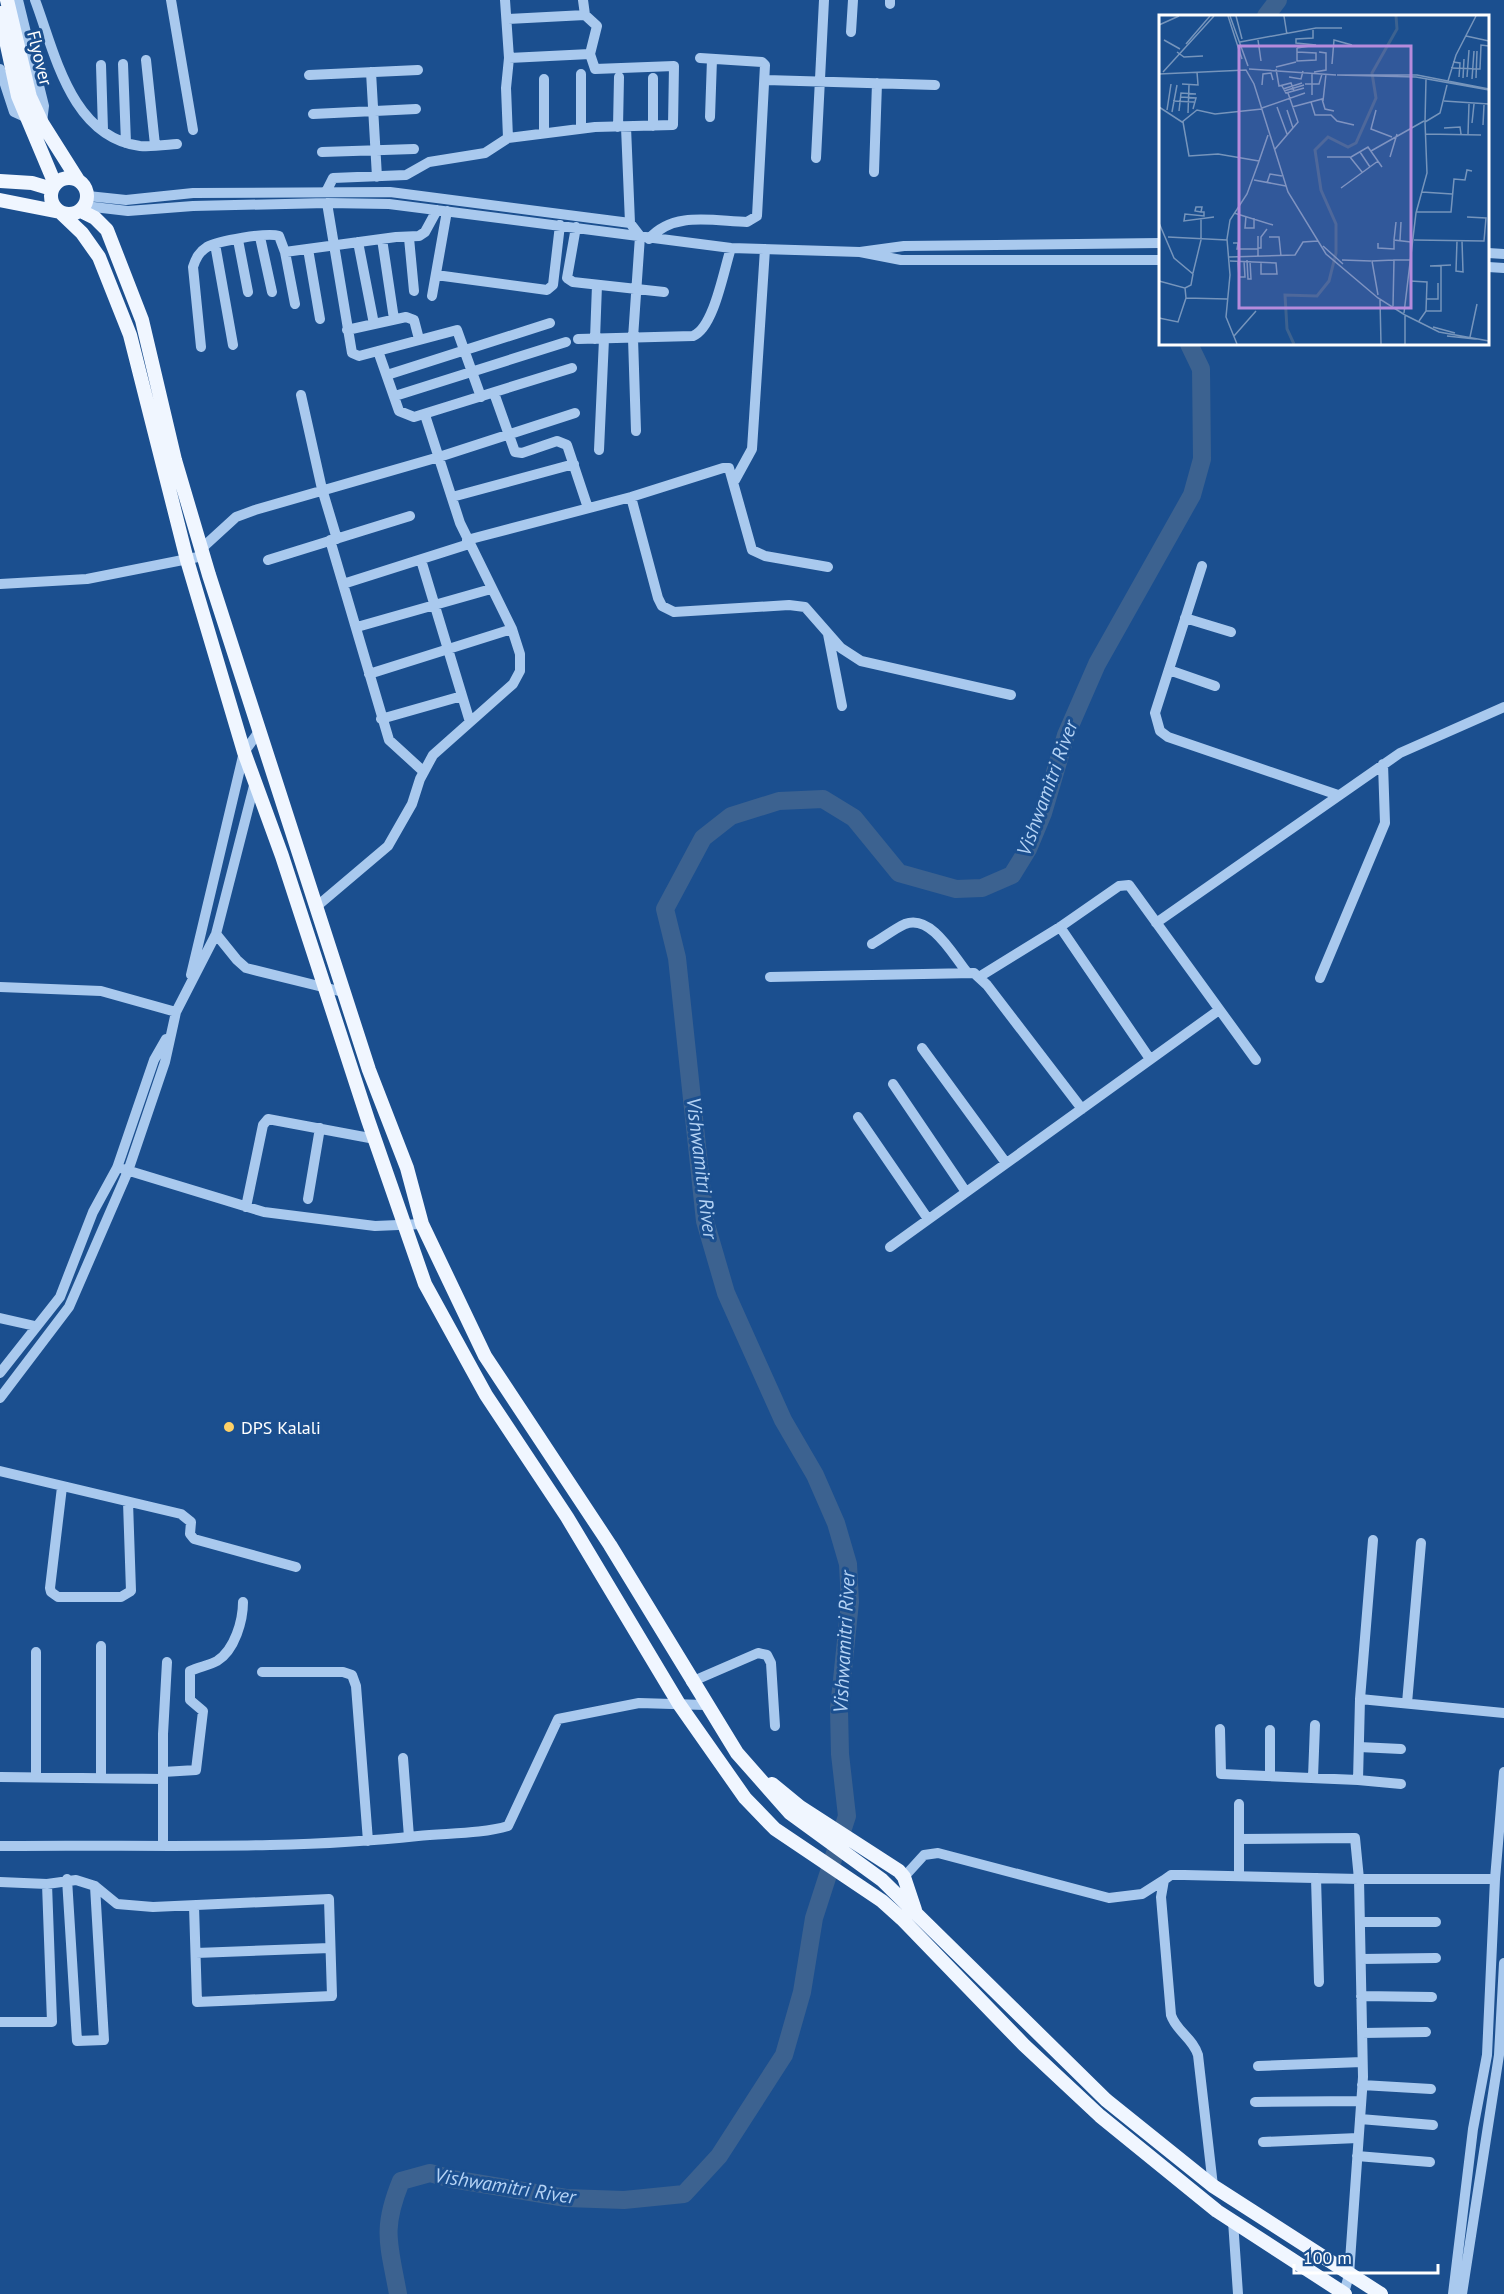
<svg xmlns="http://www.w3.org/2000/svg" width="1504" height="2294" font-family="'PT Sans',sans-serif">
	<style>
		.lines { fill: none; stroke-linecap: round; stroke-linejoin: round }
		.river { stroke: #3c6290; stroke-width: 18 }
		.minor { stroke: #a9c9ee; stroke-width: 10 }
		.major { stroke: #f0f6ff; stroke-width: 14 }
		.poi-dot { fill: #ffd166; stroke: #1b4f8f; stroke-width: 2 }
		.labels { text-anchor: middle; dominant-baseline: central; stroke-width: 6; stroke-linejoin: round; paint-order: stroke }
		.street-label { font-size: 18px; fill: #fff; stroke: #1b4f8f }
		.poi-label { font-size: 18px; fill: #fff; stroke: #1b4f8f; text-anchor: start }
		.water-label { font-size: 20px; font-style: italic; fill: #b5d3f5; stroke: #1b4f8f }
		.inset-river { fill: none; stroke: #3c6290; stroke-width: 3 }
		.inset-road { fill: none; stroke: #7695bc; stroke-width: 1.5 }
		.view { fill: #b68bdc; fill-opacity: 0.15; stroke: #b68bdc; stroke-width: 3 }
		.inset-edge { fill: none; stroke: #fff; stroke-width: 3 }
	</style>
	<rect width="100%" height="100%" fill="#1b4f8f"/>
	<g class="lines">
		<path class="river" d="M1266,16L1278,0
			M398,2294C389,2244 381,2230 401,2181L430,2173L452,2179L566,2198L624,2200L684,2194L719,2156L784,2055L802,1992L814,1918L847,1816L840,1754L839,1709L850,1602L848,1564L836,1523L815,1475L783,1420L726,1293L705,1221L677,958L665,909L703,838L731,816L779,801L823,799L854,818L899,873L956,889L982,888L1012,875L1028,849L1043,813L1066,735L1097,664L1192,495L1202,459L1201,369L1189,344"/>
		<path class="minor" d="M18,0L44,106L42,122
			M35,0C55,53 71,137 140,146C152,147 165,145 177,144
			M171,0L193,130
			M505,0L509,58L506,88L508,138L595,127L673,125L674,66L595,69L590,54L509,58
			M890,4V0
			M585,15L597,26L590,54
			M507,19L585,15L583,0
			M851,32L853,0
			M146,60L155,145
			M123,64L126,143
			M101,65L103,130
			M0,69L14,112L25,117
			M371,72L377,177
			M309,75L418,70
			M653,78V126
			M766,80L935,85
			M313,114L416,109
			M710,117L712,59
			M618,127L619,77
			M626,127L630,223
			M581,128V74
			M544,133V79
			M322,152L414,149
			M816,158L824,0
			M874,172L877,83
			M327,190L333,178L406,175L429,162L485,153L508,138
			M88,196L126,200L193,193L390,192L630,223L640,236L633,338L636,431
			M327,203L352,353L359,356L457,330L481,397
			M85,206L128,211L193,206L327,203L389,204L731,248L860,252
			M576,227L567,278L573,282L664,292
			M260,237L272,292
			M409,238L414,291
			M382,239L394,319
			M649,239C673,211 713,221 747,222L757,216L765,65L762,62L700,58
			M238,240L248,292
			M358,242L374,324
			M1160,243L904,246L860,252L901,260H1160
			M215,244L233,345
			M308,249L320,319
			M285,252L396,237L419,236L425,232L437,210
			M1488,253L1504,254
			M1488,267L1504,268
			M436,275L547,290L553,285L560,225
			M432,296L447,211
			M347,330L406,317L414,320L419,339
			M578,339L693,336C714,328 724,269 731,248
			M595,339L597,285
			M201,347L193,267C196,258 199,252 207,247C218,241 267,232 279,236L285,252L295,304
			M378,351L399,411L414,417L572,368
			M387,375L550,323
			M494,393L515,452L522,453L557,441L567,445L588,508
			M301,395L322,489L337,539
			M395,396L566,342
			M599,450L604,339
			M735,480L752,449L765,249
			M452,497L574,464
			M631,497L658,598L662,606L674,612L789,605L805,607L841,648L861,661L1011,695
			M330,540L389,740L424,772
			M467,540L631,497L723,468H729L752,550L765,556L828,567
			M201,549L236,517L255,510L439,457L575,413
			M268,560L410,516
			M421,560L470,722
			M1202,566L1155,713L1160,731L1168,737L1338,795
			M0,584L87,579L203,556
			M343,584L469,544
			M1185,618L1231,632
			M357,627L491,589
			M828,634L842,706
			M1169,670L1215,686
			M369,674L512,629
			M381,719L462,696
			M316,907L388,846L412,804L420,779L433,755L513,684L520,671V654L512,629L460,523L425,415
			M1156,923L1400,753L1504,707
			M1060,927L1150,1059
			M216,934L237,960L246,968L343,992
			M872,944C883,938 894,929 905,924C931,914 953,955 966,971
			M191,975L244,752L258,733
			M770,977L974,973L987,985L1082,1109
			M979,977L1060,927L1119,886L1129,885L1256,1060
			M1320,978L1385,823L1383,764
			M0,987L101,991L176,1012
			M922,1048L1006,1163
			M893,1084L966,1192
			M858,1117L928,1219
			M123,1169L264,1212L375,1226L422,1224
			M308,1199L320,1128
			M246,1207L263,1125L268,1119L375,1139
			M890,1247L1219,1010
			M0,1318L35,1326
			M0,1373L60,1297L93,1212L117,1168L154,1060L166,1039
			M0,1398L69,1307L128,1171L165,1062L176,1012L216,934L255,782
			M0,1471L181,1514L191,1522L190,1534L194,1539L296,1567
			M62,1487L50,1588L51,1592L58,1597H121L131,1591L128,1502
			M1373,1540L1360,1699L1504,1713
			M101,1646V1778
			M36,1652V1777
			M262,1672H343L352,1675L356,1686L368,1841
			M691,1682L758,1653L767,1655L771,1663L775,1726
			M1407,1703L1421,1543
			M1220,1729L1221,1774L1358,1780L1360,1699
			M1270,1730V1774
			M1359,1747L1401,1749
			M403,1758L409,1837
			M163,1772L196,1770L203,1711L190,1700V1671C199,1667 210,1665 217,1661C235,1650 243,1620 243,1602
			M0,1777L163,1779
			M1313,1777L1315,1725
			M1358,1780L1401,1784
			M1239,1804V1876
			M163,1845V1734L167,1662
			M0,1846C139,1844 280,1851 418,1836C446,1833 482,1834 508,1826L558,1719L639,1703L705,1705
			M904,1877L924,1855L938,1853L1109,1898L1142,1894L1164,1880
			M1316,1878L1319,1982
			M67,1879L77,2041L104,2040L95,1886
			M0,1882L47,1884L76,1880L95,1886L117,1904L153,1907L329,1899L332,1996L197,2002L194,1906
			M1360,1922H1436
			M196,1953L330,1948
			M1361,1959L1436,1958
			M1361,1996L1432,1997
			M0,2022H52L47,1884
			M1362,2033L1426,2032
			M1258,2066L1362,2062
			M1362,2085L1431,2089
			M1255,2102L1361,2101
			M1360,2119L1433,2125
			M1263,2142L1358,2138
			M1357,2156L1430,2162
			M1213,2186L1198,2055C1193,2038 1176,2031 1171,2015L1161,1897L1164,1880L1171,1875H1184L1359,1879L1355,1838L1239,1839
			M1233,2221L1238,2294
			M1344,2293L1349,2275L1363,2077L1359,1879H1495
			M1453,2294L1473,2129L1487,2055L1495,1879L1504,1772
			M1462,2294L1499,2055L1504,1963"/>
		<path class="major" d="M7,0L30,97L42,123L78,180
			M0,13L18,96L55,184
			M51 196a18 18 0 1 1 36 0a18 18 0 1 1-36 0Z
			M0,181L32,183L52,189
			M0,200L60,212L82,233L99,257L130,335L187,560L244,752L282,856L368,1120L425,1284L486,1395L567,1517L679,1704L745,1798L775,1829L882,1901L902,1919L1024,2045L1100,2116L1217,2211L1345,2294
			M81,211L95,218L107,230L142,320L175,460L209,575L369,1070L407,1168L422,1224L485,1356L610,1545L737,1753L790,1813L882,1880L1106,2100L1213,2186L1381,2294
			M772,1784L800,1807L899,1871L904,1877L915,1910"/>
	</g>
	<circle class="poi-dot" cx="229" cy="1427" r="6"/>
	<g class="labels">
		<g class="street-label">
			<text transform="translate(40 58) rotate(76)">Flyover</text>
		</g>
		<g class="poi-label">
			<text x="241" y="1427">DPS Kalali</text>
		</g>
		<g class="water-label">
			<text transform="translate(1047 788) rotate(-70)">Vishwamitri River</text>
			<text transform="translate(702 1168) rotate(83)">Vishwamitri River</text>
			<text transform="translate(844 1642) rotate(-87)">Vishwamitri River</text>
			<text transform="translate(505 2186) rotate(9)">Vishwamitri River</text>
		</g>
	</g>
	<g transform="translate(1159 15)">
		<rect width="330" height="330" fill="#1b4f8f"/>
		<path class="inset-river" d="M135,329L128,314L126,280L158,281L170,266L177,238V209L162,175L156,135L169,122L189,132L197,128L217,83L213,58L238,14L237,1"/>
		<path class="inset-road" d="M69,1L83,44M71,1L89,51M77,1L83,24M125,1L128,20M0,10L20,1M307,21L330,26M5,25L21,34M99,25L102,46M81,27L157,13H183M27,29L51,1M138,33L157,30L137,28V24L154,23V13M138,33V46L157,45V38L138,37M18,37L25,42L44,41M294,47L301,48L300,62M173,49L175,25L193,30M117,52L137,47M292,53L321,54L322,30L330,31M90,54L177,60M117,54L120,71L132,68L135,76M4,57L55,1M155,57L167,55V38L160,37M0,59L87,55L95,69L129,177L167,239L219,283L246,300L280,317L330,326M130,62L142,64L144,56M308,62L310,35M304,63L305,44M317,63L318,36M313,64L315,36M289,66L297,40L317,1M23,69L39,70L38,57M146,69H160L163,59M103,70L104,59L112,58L114,65M123,71L127,78L145,73M124,74L143,68M330,74L258,60H178L257,62L330,75M125,76L145,70M153,80V58M22,82L37,83L34,94M14,86L35,87M164,86L167,59M285,86L330,89M152,87L156,100H172L178,106L195,110M0,92L23,107L38,95L56,99L103,94M118,92L128,119M133,92L163,84L166,94L175,96M103,93L146,78M8,95L12,69M128,95L134,113M217,95L212,114L233,122M20,96L22,78L37,79M13,97L18,70M29,98L30,70M24,107L30,141L59,139L100,146M266,107L267,64M313,108L315,89M324,110L325,90M285,113L301,112L302,119M267,119L322,120M309,119L310,89M116,134L139,107L129,78M212,136L265,106M201,137L211,152M168,142H191L203,157M192,142L209,132L223,152M231,142L238,119M99,149L109,120M95,165L127,171M108,168L111,159L123,161M182,173L219,146M263,177L293,179M42,197L43,192H37L36,196L42,197H45V201L26,199L25,206L55,202M258,197H292L295,164L306,165L308,155L313,156M75,198L114,210M87,201L86,213H95V203M237,207L235,225L252,227M0,208L15,243L34,259L32,270L26,273M9,222L68,225M110,222H120L122,241M241,225L242,207M255,225L325,226L327,203L308,202M298,226L297,256L304,257L303,226M74,228H79L78,234H99M219,228V233L235,234V225M164,231L184,249M99,233H102V222L108,214M70,242L136,240L144,227L159,226M99,242V221M88,245L89,264H92L91,246M183,245L212,246M71,246L117,248L118,259H102V248M79,247L80,262H86L85,246M271,251L292,250M34,258L42,225V204M0,266L26,273L27,283M251,266L268,267L267,296M219,280L213,246L235,245M268,284H279V268M221,285L222,329M234,291L235,245H251M245,298L257,198L268,158L266,107L281,98L288,70M0,303L19,307L27,283L68,284M260,306L267,296H282V251M274,312L296,318M75,321L97,296M288,321L316,324M311,322L318,289M330,327V305M78,329L67,302L71,260L68,224L71,205L88,179L99,149M246,329V301"/>
		<path class="view" d="M80,31H252V293H80Z"/>
		<rect width="330" height="330" class="inset-edge"/>
	</g>
	<path d="M1294 2264v9h144v-9" fill="none" stroke="#ffffff" stroke-width="3"/>
	<text x="1303" y="2264" font-size="18" fill="#ffffff" stroke="#1b4f8f" stroke-width="4.5" paint-order="stroke">100 m</text>
</svg>
